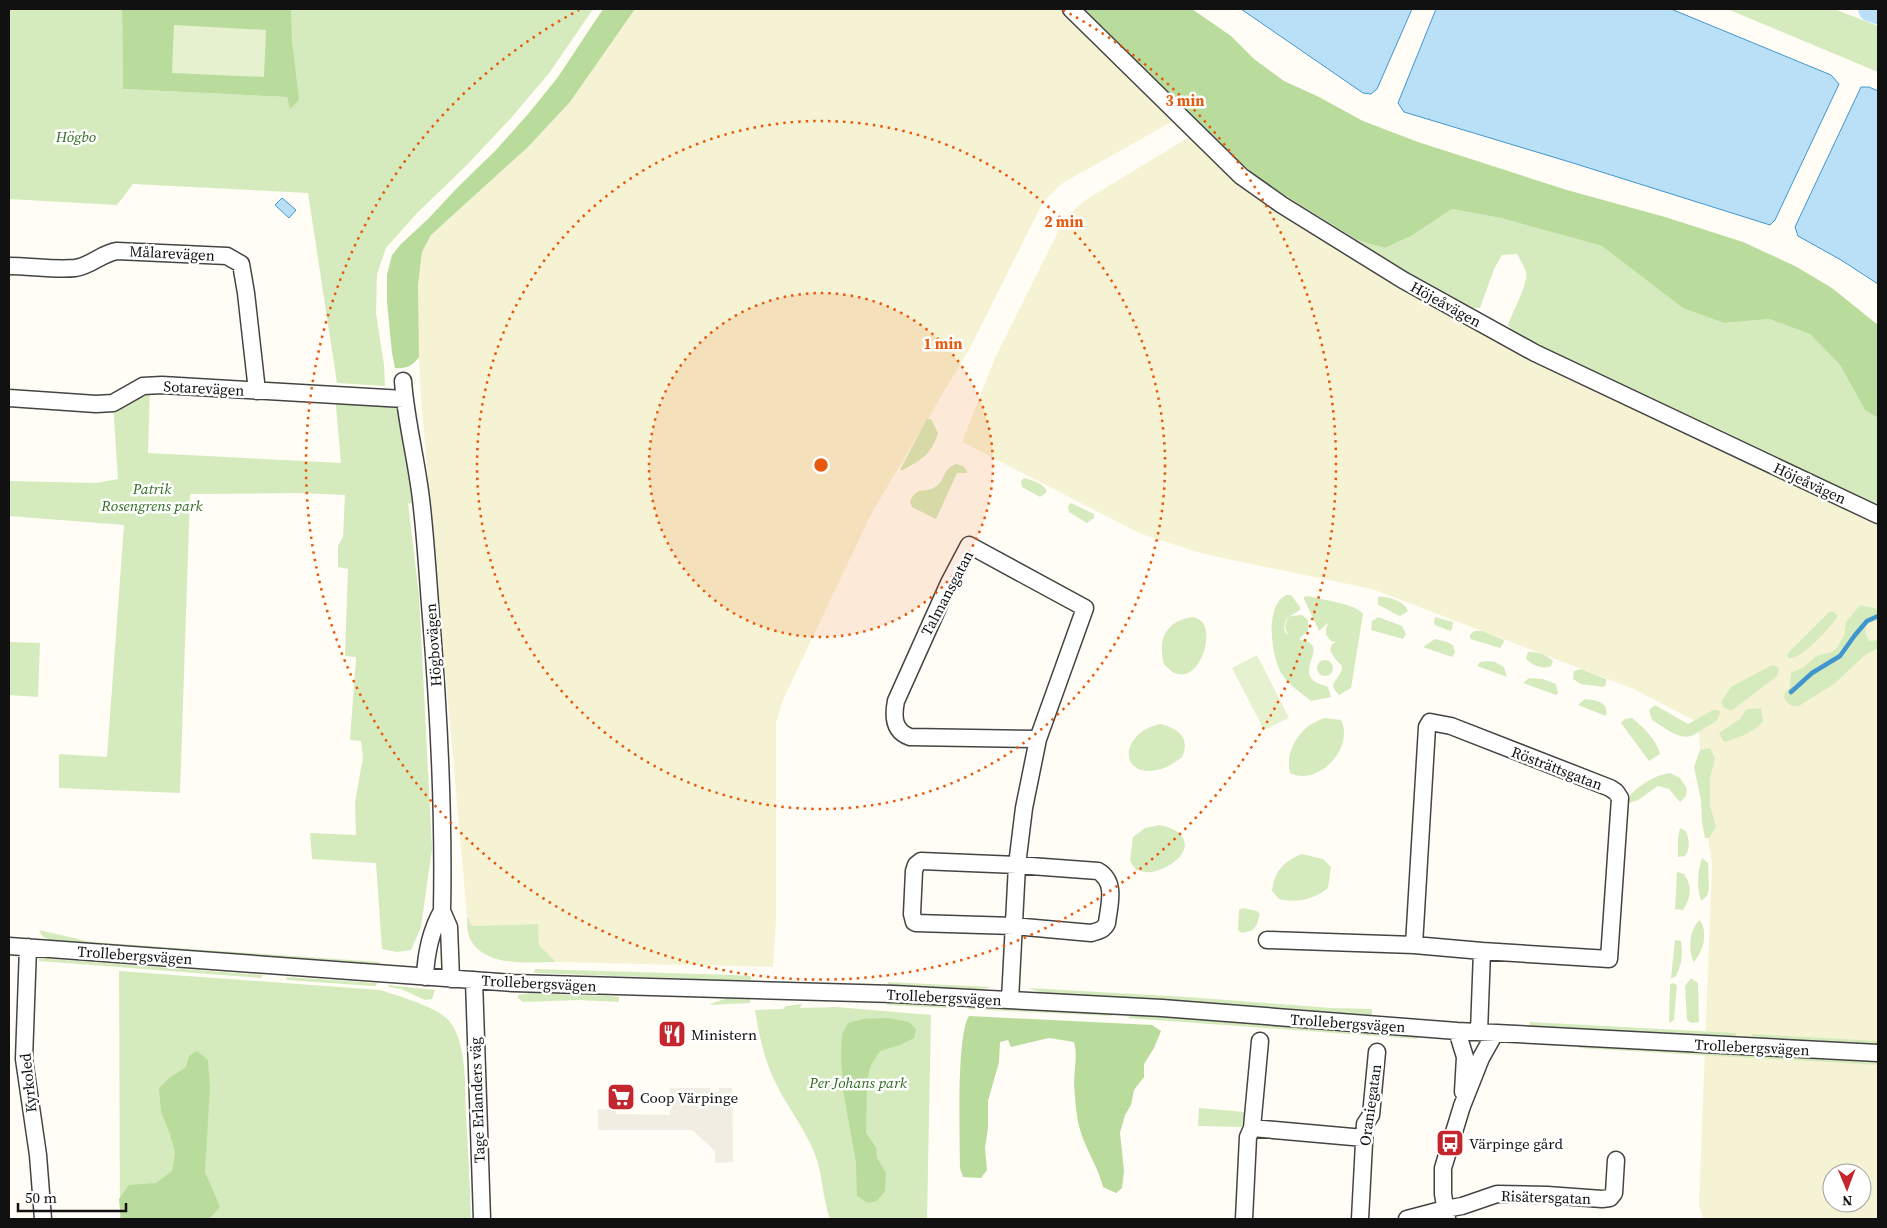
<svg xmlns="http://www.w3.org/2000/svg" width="1887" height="1228" font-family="'Source Serif 4',serif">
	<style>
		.farmland { fill: #f6f3d4; fill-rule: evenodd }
		.green { fill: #d5ebbd }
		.forest { fill: #b9dc9c }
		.pitch { fill: #e6f2cf }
		.plaza { fill: #f1ede2 }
		.water { fill: #b9e0f7; stroke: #3f96cf }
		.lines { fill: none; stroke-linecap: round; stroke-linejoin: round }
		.stream { stroke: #3f96cf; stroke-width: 4.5 }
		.river { stroke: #b9e0f7; stroke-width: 26 }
		.minor-casing { stroke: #444; stroke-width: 19 }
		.minor { stroke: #fff; stroke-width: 16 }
		.ring { fill: none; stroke: #e8590c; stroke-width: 2.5; stroke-dasharray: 2.5 5 }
		.labels { text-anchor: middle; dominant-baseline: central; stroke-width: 5; stroke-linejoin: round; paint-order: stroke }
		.park-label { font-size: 15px; font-style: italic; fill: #2f6b1f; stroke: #fff }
		.street-label { font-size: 15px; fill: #111; stroke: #fff }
		.poi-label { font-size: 15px; fill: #111; stroke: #fff; text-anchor: start }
		.centre { fill: #e8590c; stroke: #fff; stroke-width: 2.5 }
		.ring-label { font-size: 15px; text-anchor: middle; font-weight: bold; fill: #e8590c; stroke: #fff; stroke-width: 5; stroke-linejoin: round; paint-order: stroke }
	</style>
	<rect width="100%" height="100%" fill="#fffdf5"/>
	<path class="farmland" d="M635,9H1061L1173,121L1061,184L1043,202L971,346L871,514L783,700L776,723V919L773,967L556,962L539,945L538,924L472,926L467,916L421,399L417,317L418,285L422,252L431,235L528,147L570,102Z
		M1189,137L1237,181L1317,236L1878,520V1219H1703L1699,1205L1712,864L1701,793L1699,723L1634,689L1372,589L1204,554L1141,534L962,442L995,358L1065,218L1084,201ZM1832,1173H1862V1203H1832Z"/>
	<path class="green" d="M9,9H122L123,89L287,97L290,108L291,9H593L550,72L511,118L465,167L418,212L386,248L377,274L376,313L384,365L385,386L337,383L308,193L133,184L117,205L9,199Z
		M1727,9H1834L1878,26V72Z
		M1452,209L1501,218L1602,246L1683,307L1724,323L1769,319L1810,334L1840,365L1865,410L1878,418V507L1516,336L1508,325C1512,313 1529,282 1526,272C1524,266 1520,259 1517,254L1502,255L1494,269L1480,308H1466L1367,251L1357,240L1385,248L1413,235Z
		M150,386L148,453L341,463L335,395L404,399L422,505L408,503L419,595L432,849L421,927L411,950L397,952L382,949L376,863L312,859L310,833L356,835L355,803L363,757L361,741L350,740L356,657L345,656L348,569L338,567V546L343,537L345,495L299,493L190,494L180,793L59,788V754L107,757L124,525L9,516V481L96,483L118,479L113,403Z
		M927,419H931L938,433C931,455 922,459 903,470H900Z
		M956,464L963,466L967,471V473H957L936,519L912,507L910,502C917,485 924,494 935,487C946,481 941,470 956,464Z
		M1024,478C1032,480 1045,484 1047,492L1040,497L1022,487L1021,481Z
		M1071,503L1094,514V518L1087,523L1069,512L1068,506Z
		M1287,595H1291L1300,607V610C1290,617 1282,618 1285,632L1290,636C1284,630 1283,622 1291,616L1302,615L1308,620V631L1299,639C1329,645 1302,662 1311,678C1315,684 1323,684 1328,687L1331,697L1311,701C1302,693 1288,685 1282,674C1271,658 1264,603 1287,595Z
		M1308,596C1321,600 1355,603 1363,614L1351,688L1339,695L1334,689L1333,684C1350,660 1340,671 1330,650L1332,644L1336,642L1331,641L1326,635V628L1329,622L1319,631L1304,599V597Z
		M1378,597C1388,596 1404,601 1408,611L1400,616C1392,613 1386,608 1378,605Z
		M1860,605L1878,609V620L1867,624C1864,631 1865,635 1870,641L1878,640V648L1865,655L1834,684L1799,706C1792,707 1787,704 1784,698L1785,693L1790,687L1791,673L1804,667L1816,656L1831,652L1836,649L1844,636L1846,622Z
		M1829,612H1834L1837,615V618C1829,628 1801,661 1788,658L1787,654Z
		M1194,617C1197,619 1201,620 1203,623C1215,642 1193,691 1169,669C1166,666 1163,664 1163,660C1158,635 1169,620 1194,617Z
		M1378,617L1402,626L1406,634L1403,639L1371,630L1372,621Z
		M1435,617L1453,622L1452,629L1450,631L1435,625L1434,622Z
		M1474,631H1482L1504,640L1503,644L1500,648L1470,639V635Z
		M1435,639L1447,642L1453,645L1455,652L1452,657L1423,647Z
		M9,642L40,643L38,697L9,695Z
		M1528,652C1539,652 1545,654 1553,661L1551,666C1542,670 1533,665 1526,659Z
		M1317 668a8 8 0 1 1 16 0a8 8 0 1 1-16 0Z
		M1487,661L1495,662L1504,667L1507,677L1477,666L1480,662Z
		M1772,665L1776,666L1779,669L1777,676L1731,711L1723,707L1721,702L1731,687Z
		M1581,669L1606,679V684L1604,687L1581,684L1573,679L1574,671Z
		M1529,678L1543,679L1556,684L1558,693L1556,695L1523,683Z
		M1585,699C1595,700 1610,702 1606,716L1578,705Z
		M1655,705L1688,724L1713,710H1718L1720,712C1719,720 1714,723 1708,726C1702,729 1697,734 1691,736C1677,740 1663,726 1652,720L1649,710Z
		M1761,708L1763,721C1753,734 1739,737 1724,742L1719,733L1740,719L1747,709Z
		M1324,718L1341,720C1355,748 1318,787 1290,773C1286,756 1293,740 1306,728C1310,724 1318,721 1324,718Z
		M1632,718C1644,728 1656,739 1660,754L1649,761L1621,723L1625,719Z
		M1161,724C1178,729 1191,737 1182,757C1176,761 1169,767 1161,769C1118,781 1118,732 1161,724Z
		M1710,748L1715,758L1710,778V805L1716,827L1709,838H1705L1702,822L1701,800L1694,767L1700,750Z
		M1670,773L1680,778L1687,789L1686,796L1680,802L1669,789L1658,786L1638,800L1629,803L1627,798C1640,785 1652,776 1670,773Z
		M1160,825C1167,827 1176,829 1181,835C1195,853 1167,869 1152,872C1147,873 1141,871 1136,870L1130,861L1133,837L1145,828Z
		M1680,828L1686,831C1689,840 1691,847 1685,856L1678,857V838Z
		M1302,854L1323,859L1331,867L1328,888C1313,900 1297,903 1279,899L1272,891C1274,871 1284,861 1302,854Z
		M1702,858L1708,863L1709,889L1707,896L1701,901C1697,886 1697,873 1702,858Z
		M1677,872L1684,874C1693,887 1691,898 1683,910L1675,909Z
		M1243,908L1257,911L1260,914L1257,924L1253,930L1242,933L1238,930L1239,910Z
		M467,916L472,926L538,924L539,945L556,962C528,962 486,968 470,939C467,933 467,923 467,916Z
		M1700,920C1708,932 1704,950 1694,962C1687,951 1690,927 1700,920Z
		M39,930L91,942L379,962V964L55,942L43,937Z
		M1675,940L1681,941C1683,953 1682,966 1675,977L1671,978Z
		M39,958L263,975L261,978L39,961Z
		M535,969L734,975L751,976V981L534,973Z
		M119,971L380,990C398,996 439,1007 450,1022C467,1044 465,1088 466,1115C468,1150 470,1185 471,1219H120Z
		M286,977L377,983L376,986H373L287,980Z
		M1691,978L1698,983L1699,1022L1691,1023L1687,1020L1685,986Z
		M888,982L991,987L978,990L888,985Z
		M1673,983L1677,985L1674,1020L1669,1023L1670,984Z
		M388,985L435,990L432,999L425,1000L401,989L389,987Z
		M1029,988L1187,997L1332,1008L1372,1009V1016L1187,1001L1043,994Z
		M530,993L612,996L619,997V1002L578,1000L523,1002L518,998V995Z
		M750,996V1003L708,1005L727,998Z
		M888,1001L948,1004L951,1008L887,1005Z
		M802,1004L800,1008L836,1007L931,1015L927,1219H830C822,1197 823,1173 814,1152C803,1125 784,1103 773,1077C763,1056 759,1033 755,1010L783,1009L786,1006Z
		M972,1005L1110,1012L1113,1016L968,1009Z
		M1132,1013L1419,1035L1417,1039L1128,1018Z
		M1530,1022L1736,1033L1735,1037L1529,1027Z
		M1752,1034L1878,1041V1044L1752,1038Z
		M1579,1044L1878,1061V1065L1579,1048Z
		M1199,1108L1245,1112L1242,1127L1198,1126Z"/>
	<path class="forest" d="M122,9H291L292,41L299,100L290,109L287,97L123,89Z
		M603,9H635L570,102L528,147L431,235L422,252L418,285L419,357C413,366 406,369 395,368L392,353L387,302V275L392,255L401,244L428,219L458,187L496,150L529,113L558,77Z
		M1084,9H1192L1231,36L1254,59L1284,81L1319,97L1363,121L1418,142L1567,190L1665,217L1743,242L1795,266L1832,288L1878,325V418L1865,410L1840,365L1810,334L1769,319L1724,323L1683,308L1602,246L1501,218L1452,209L1413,235L1385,248L1357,240L1262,181L1209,136L1176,101Z
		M969,1016L1152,1025L1161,1031L1154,1048L1144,1064V1077L1134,1090L1131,1105L1125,1115L1120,1133L1124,1171L1122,1188L1116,1193L1103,1187C1098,1166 1084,1147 1079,1126C1076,1113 1075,1097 1074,1084C1074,1069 1078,1056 1074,1042L1049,1038L1011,1047L1008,1040L1000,1042L999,1062L988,1101V1128L985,1148L987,1170L981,1178L963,1177L960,1168C960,1139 956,1036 969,1016Z
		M888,1018L909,1022L916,1029L914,1038L900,1045L880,1051L871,1065L867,1080L866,1133L876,1147L877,1158L886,1173L885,1191L877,1201L868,1203L857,1196L856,1162L844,1096L841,1059L842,1034L848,1023L863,1019Z
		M197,1051L208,1060L210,1087L205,1172L220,1207L209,1219H121L119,1199L129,1185L156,1183L172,1171L175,1153L170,1134L161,1112L159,1088L168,1079L186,1067L189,1056Z"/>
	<path class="pitch" d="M174,25L266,30L264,77L172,73Z
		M1257,655L1289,718L1264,730L1232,668Z"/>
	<path class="plaza" d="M670,1088H710V1092H719V1088H732L733,1162L715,1163V1151L692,1130H598V1109L616,1110V1114L670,1115Z"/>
	<path class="water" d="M1241,9H1412L1377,89L1371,94L1363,93Z
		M1436,9H1671L1831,75L1839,84L1775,220L1770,225L1573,163L1404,112L1398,103Z
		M1861,87H1869L1878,91V284L1841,260L1798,236L1795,227Z
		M282,198L296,210L289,218L275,205Z"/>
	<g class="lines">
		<path class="stream" d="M1791,692L1812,673L1840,656L1855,635L1867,621L1878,616"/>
		<path class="river" d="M1871,9L1878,11"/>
		<defs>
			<path id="minor" d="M1071,9L1241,176L1282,205L1403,280L1535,353L1878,515
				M9,266C30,266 54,270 75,268C91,266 102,253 117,251L227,256L241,264L246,293L257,391
				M403,381C406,423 418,465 422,508C426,544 428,580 431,617C439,715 444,813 442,911
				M9,398L96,404L113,403L143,386L162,385L404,399
				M921,861L1017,865L1098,871C1117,882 1109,905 1107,923C1104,930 1098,931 1091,933L1014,926L916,923L914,922L912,914L914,871L916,865Z
				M1267,940L1414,945L1427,727L1430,722L1451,726L1610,788L1616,792L1620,798L1609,959L1482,951L1479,1032
				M1414,945L1482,951
				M9,946L513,983L894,994L1162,1008L1457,1031L1878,1053
				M28,947L24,1059L38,1155L43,1219
				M425,977C426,953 430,932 442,911L449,927L451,979
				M474,980L482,1219
				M1010,1000L1017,865L1024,808L1038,739L1085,608L969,545L949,583L896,701C893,716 893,731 910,737L1038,739
				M1457,1031L1465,1057L1463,1092
				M1252,1128L1364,1138
				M1447,1218L1443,1194V1168L1462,1106L1481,1058L1495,1033
				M1244,1219L1248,1137L1252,1128L1260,1041
				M1360,1219L1365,1124L1371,1115L1377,1052
				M1407,1219L1445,1209L1462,1206L1497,1194L1547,1195L1602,1199L1610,1198L1614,1193L1616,1160"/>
		</defs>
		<use href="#minor" class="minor-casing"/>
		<use href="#minor" class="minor"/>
	</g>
	<circle cx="821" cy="465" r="172" fill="#e8590c" fill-opacity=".12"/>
	<g class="ring">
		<circle cx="821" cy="465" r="172"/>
		<circle cx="821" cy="465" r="344"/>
		<path d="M1063 10A515 515 0 1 1 579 10"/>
	</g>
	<defs>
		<symbol id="restaurant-square" viewBox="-11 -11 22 22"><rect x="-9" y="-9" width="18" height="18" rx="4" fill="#c4262e" stroke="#fff"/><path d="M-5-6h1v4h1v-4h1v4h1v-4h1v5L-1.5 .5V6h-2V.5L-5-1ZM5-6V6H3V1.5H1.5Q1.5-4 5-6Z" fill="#fff"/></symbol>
		<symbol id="supermarket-square" viewBox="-11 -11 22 22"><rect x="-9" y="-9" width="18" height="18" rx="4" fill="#c4262e" stroke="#fff"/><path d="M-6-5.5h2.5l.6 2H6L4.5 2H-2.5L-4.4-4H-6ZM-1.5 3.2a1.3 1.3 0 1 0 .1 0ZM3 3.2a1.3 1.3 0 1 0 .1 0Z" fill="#fff"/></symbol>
		<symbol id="bus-square" viewBox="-11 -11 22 22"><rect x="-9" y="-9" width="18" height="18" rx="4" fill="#c4262e" stroke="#fff"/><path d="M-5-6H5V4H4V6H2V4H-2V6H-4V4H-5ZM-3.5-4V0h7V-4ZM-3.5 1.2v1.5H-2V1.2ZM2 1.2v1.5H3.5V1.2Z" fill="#fff"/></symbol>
	</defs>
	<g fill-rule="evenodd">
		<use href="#restaurant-square" x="656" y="1018" width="32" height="32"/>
		<use href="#supermarket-square" x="605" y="1081" width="32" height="32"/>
		<use href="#bus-square" x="1434" y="1127" width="32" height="32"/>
	</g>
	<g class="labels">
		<g class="park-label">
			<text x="76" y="136">Högbo</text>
			<text x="152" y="488">Patrik<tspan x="152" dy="17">Rosengrens park</tspan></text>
			<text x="858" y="1082">Per Johans park</text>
		</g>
		<g class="street-label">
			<text transform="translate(172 253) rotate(3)">Målarevägen</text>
			<text transform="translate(1446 304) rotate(29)">Höjeåvägen</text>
			<text transform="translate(204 388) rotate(3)">Sotarevägen</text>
			<text transform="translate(1810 483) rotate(25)">Höjeåvägen</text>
			<text transform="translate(947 593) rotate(-62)">Talmansgatan</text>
			<text transform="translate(433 645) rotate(-94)">Högbovägen</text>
			<text transform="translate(1557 768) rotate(21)">Rösträttsgatan</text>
			<text transform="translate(135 955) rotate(4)">Trollebergsvägen</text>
			<text transform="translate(539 983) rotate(3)">Trollebergsvägen</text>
			<text transform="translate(944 997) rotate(3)">Trollebergsvägen</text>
			<text transform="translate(1348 1023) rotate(4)">Trollebergsvägen</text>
			<text transform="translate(1752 1047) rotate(3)">Trollebergsvägen</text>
			<text transform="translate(28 1083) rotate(-96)">Kyrkoled</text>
			<text transform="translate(477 1100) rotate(-92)">Tage Erlanders väg</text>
			<text transform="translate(1370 1105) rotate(-82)">Oraniegatan</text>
			<text transform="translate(1546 1197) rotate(2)">Risätersgatan</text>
		</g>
		<g class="poi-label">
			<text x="691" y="1034">Ministern</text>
			<text x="640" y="1097">Coop Värpinge</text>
			<text x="1469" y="1143">Värpinge gård</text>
		</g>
	</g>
	<circle cx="821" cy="465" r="8" class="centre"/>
	<g class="ring-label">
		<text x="1185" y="106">3 min</text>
		<text x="1064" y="227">2 min</text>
		<text x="943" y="349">1 min</text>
	</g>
	<rect width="1887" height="1228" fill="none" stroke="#111111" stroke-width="20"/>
	<g transform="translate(1847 1188) rotate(179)"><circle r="24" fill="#ffffff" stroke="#a0a0a0"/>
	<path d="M0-4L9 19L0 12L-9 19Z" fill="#c4262e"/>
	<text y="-8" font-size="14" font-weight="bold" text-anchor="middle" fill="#111111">N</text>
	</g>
	<path d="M18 1203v8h108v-8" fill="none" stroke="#111111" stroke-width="2.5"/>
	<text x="25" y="1203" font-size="15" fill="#111111" stroke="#ffffff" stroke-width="4" paint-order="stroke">50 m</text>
</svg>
